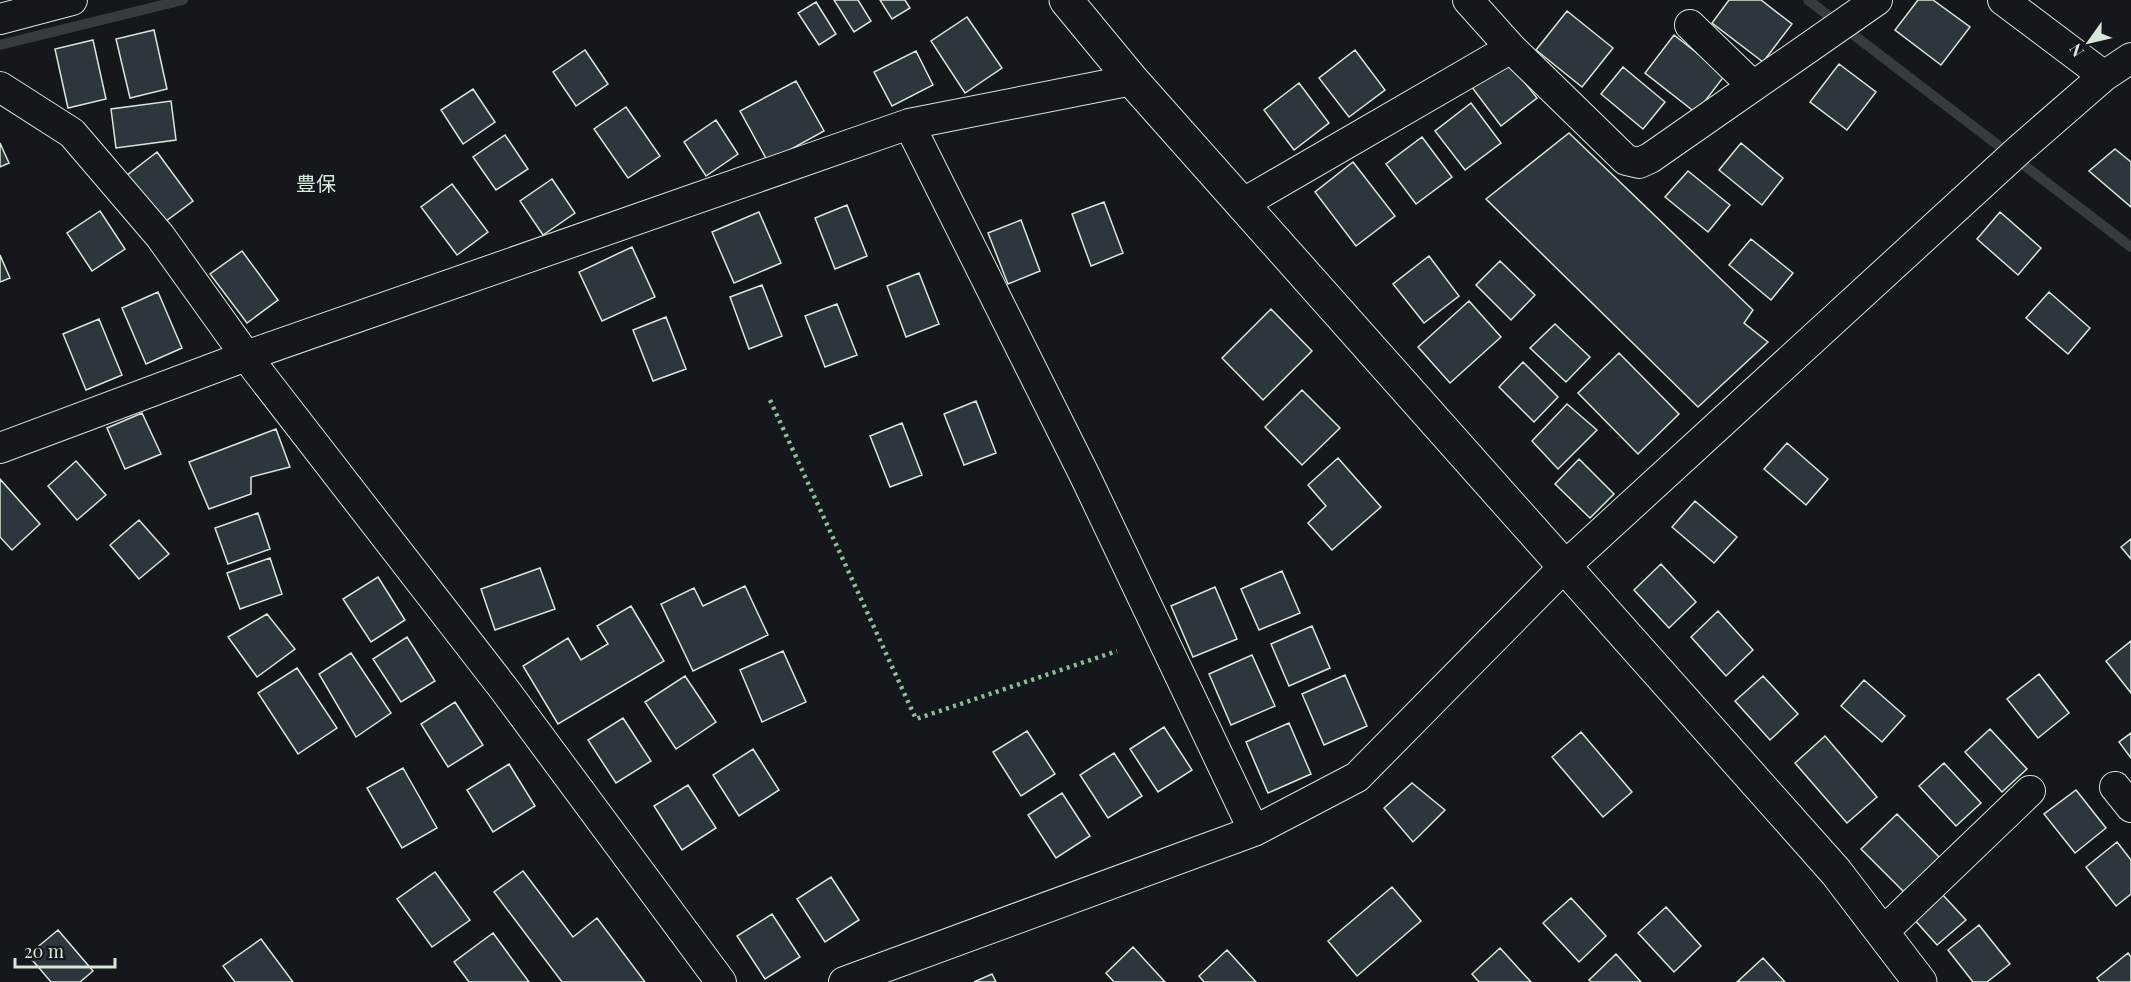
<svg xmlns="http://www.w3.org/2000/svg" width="2131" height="982" font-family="'Playfair Display','Noto Sans JP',serif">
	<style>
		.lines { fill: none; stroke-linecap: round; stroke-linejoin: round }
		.stream { stroke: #363b3e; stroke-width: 10 }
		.building { fill: #2c363c; stroke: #d8e6dc; stroke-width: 1.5 }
		.minor-casing { stroke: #d8e6dc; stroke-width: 32 }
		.tertiary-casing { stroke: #d8e6dc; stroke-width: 35 }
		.minor { stroke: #14181c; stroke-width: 30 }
		.tertiary { stroke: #14181c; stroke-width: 33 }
		.hedge { stroke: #8ac095; stroke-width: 4.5; stroke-dasharray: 3 4.5; stroke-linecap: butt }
		.labels { text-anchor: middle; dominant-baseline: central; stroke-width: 4.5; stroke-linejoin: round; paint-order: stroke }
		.neighbourhood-label { font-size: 20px; fill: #d8e6dc; stroke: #14181c }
	</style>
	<rect width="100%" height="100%" fill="#14181c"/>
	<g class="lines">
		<path class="stream" d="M1808,0L2131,247
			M0,45L183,0"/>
	</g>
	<path class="building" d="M834,0H858L871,21L854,32Z
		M880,0H905L910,8L892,19Z
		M1729,0H1761L1792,24L1763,62L1712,23Z
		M1918,0H1933L1970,27L1941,65L1895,30Z
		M816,2L836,34L819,45L798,13Z
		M1567,11L1613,48L1582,87L1536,50Z
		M967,17L1002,68L965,93L931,41Z
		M154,30L167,89L130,98L116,39Z
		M1674,35L1725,75L1696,113L1645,73Z
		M93,40L106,99L68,108L55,49Z
		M585,50L608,84L576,106L553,72Z
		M1355,50L1385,90L1349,117L1319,78Z
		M916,51L933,85L892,106L874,72Z
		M1506,59L1537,98L1501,126L1471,86Z
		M1839,64L1876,92L1847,130L1810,102Z
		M1623,67L1665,102L1643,129L1601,94Z
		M796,81L824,131L768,162L740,111Z
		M1299,83L1329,123L1294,150L1264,110Z
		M473,89L495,122L463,144L441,110Z
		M171,101L176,140L116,148L111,109Z
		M1471,103L1501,143L1465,170L1435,131Z
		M626,107L660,156L628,178L594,129Z
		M716,120L738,154L706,176L684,142Z
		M1569,133L1753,310L1744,323L1768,342L1698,407L1486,199Z
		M505,135L528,169L496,190L473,157Z
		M1422,137L1452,177L1416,204L1386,164Z
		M0,143L9,163L0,167Z
		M1741,143L1783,178L1762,205L1719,170Z
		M2115,149L2131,162V207L2089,171Z
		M157,152L193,201L162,224L126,176Z
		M1353,162L1395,216L1356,246L1315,192Z
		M1688,171L1730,205L1708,232L1665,197Z
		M552,179L575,213L543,235L520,201Z
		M452,184L488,232L457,255L421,207Z
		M1104,202L1123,253L1091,266L1072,214Z
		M847,205L867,256L835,269L815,218Z
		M100,211L125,249L92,271L67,233Z
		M759,212L781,263L734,283L712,232Z
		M2000,212L2041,248L2018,275L1977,239Z
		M1021,220L1040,271L1008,284L988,233Z
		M1751,239L1793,273L1771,300L1729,265Z
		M632,247L655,297L602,321L579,272Z
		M242,251L278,300L247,323L210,274Z
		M0,255L10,278L0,282Z
		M1429,256L1459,296L1424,323L1393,284Z
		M1500,261L1535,295L1511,320L1476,285Z
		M919,273L939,324L906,337L887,286Z
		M762,285L782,336L749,349L730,297Z
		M158,292L182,348L146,364L122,308Z
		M2049,292L2090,328L2068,354L2026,318Z
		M1469,301L1501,337L1450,383L1418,347Z
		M837,304L857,355L825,367L805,316Z
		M1271,309L1312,351L1263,400L1222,358Z
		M666,317L686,369L653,381L633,330Z
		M99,319L122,375L86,390L63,334Z
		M1555,324L1590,357L1566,382L1530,348Z
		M1619,353L1679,414L1638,454L1578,393Z
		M1523,362L1558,397L1534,422L1499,387Z
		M1302,390L1340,428L1302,465L1265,427Z
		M976,401L996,453L964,465L944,414Z
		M1567,404L1597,430L1558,469L1532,441Z
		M142,413L161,454L125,469L107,428Z
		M902,423L922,475L890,487L870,436Z
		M276,429L290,467L251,477V494L209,509L189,462Z
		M1787,443L1828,479L1806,505L1764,469Z
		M1338,458L1381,507L1332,550L1308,523L1326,506L1308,485Z
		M1579,459L1614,494L1590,518L1555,484Z
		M76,461L106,495L77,520L48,486Z
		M0,479L40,524L12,550L0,537Z
		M1695,501L1737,537L1714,563L1672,527Z
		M258,513L270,549L228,564L215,528Z
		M139,520L169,554L139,579L110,545Z
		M2131,539V559L2121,547Z
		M270,558L282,594L240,609L227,573Z
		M1661,564L1696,602L1669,628L1634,590Z
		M540,568L555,609L495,630L481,589Z
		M1282,571L1300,613L1259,630L1241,589Z
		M378,577L405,620L371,642L343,599Z
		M745,586L768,635L693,671L661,604L694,588L703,606Z
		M1215,587L1237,639L1193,657L1171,606Z
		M631,606L664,661L558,724L523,666L568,638L581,660L608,644L597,626Z
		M1718,611L1753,650L1726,676L1691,637Z
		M267,614L295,649L257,677L228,637Z
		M1312,626L1330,668L1289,686L1271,644Z
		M407,637L435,681L401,702L373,659Z
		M2131,641V693L2106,661Z
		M783,651L806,702L762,722L740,670Z
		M351,653L391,713L356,737L319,674Z
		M1252,655L1275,706L1231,725L1209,674Z
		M297,668L337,728L298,754L258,693Z
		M2039,674L2069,713L2038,738L2007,699Z
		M1345,675L1367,726L1324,745L1302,694Z
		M685,676L716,722L676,749L645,702Z
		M1763,676L1798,714L1770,740L1735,701Z
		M1864,680L1905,716L1882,742L1841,706Z
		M455,702L483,745L448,767L421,724Z
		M623,718L651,761L616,783L588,740Z
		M1289,723L1311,774L1268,793L1246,742Z
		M1164,727L1192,770L1158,792L1130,749Z
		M1990,729L2027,769L2002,792L1965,752Z
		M1027,731L1055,774L1021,796L993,752Z
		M1581,732L1632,792L1603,817L1552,757Z
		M2131,733V758L2119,742Z
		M1825,736L1877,797L1847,823L1795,763Z
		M753,749L779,790L739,816L713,775Z
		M1114,753L1142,796L1108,818L1080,775Z
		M1944,763L1981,803L1956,826L1919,786Z
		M509,764L535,806L493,832L467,790Z
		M403,768L437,828L402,848L367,788Z
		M1412,783L1445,810L1413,842L1384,808Z
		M688,785L716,828L682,850L654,806Z
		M2076,790L2106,828L2075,853L2044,814Z
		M1062,793L1090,836L1056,858L1028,815Z
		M1897,814L1940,858L1905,893L1861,849Z
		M2117,842L2131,860V894L2116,906L2086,867Z
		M523,871L573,937L597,918L645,982H562L494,892Z
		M435,872L470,920L432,947L397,899Z
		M831,877L859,920L825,942L797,899Z
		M1392,887L1421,921L1357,976L1328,941Z
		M1941,893L1966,920L1937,945L1913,918Z
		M1571,898L1606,936L1579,962L1543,923Z
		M1666,907L1701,946L1674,972L1638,933Z
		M772,914L800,957L765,979L737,936Z
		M1979,925L2010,964L1987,982H1973L1948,950Z
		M58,930L93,971L80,982H51L28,955Z
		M493,933L529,982H469L454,962Z
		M261,939L293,982H235L223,966Z
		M1133,947L1165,982H1114L1106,973Z
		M1500,948L1531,982H1479L1472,974Z
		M1227,950L1256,982H1204L1199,976Z
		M2128,953L2131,957V982H2100L2097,978Z
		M1616,954L1641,982H1591L1589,980Z
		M1763,958L1785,982H1737Z
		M992,974L996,982H974Z"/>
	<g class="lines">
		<defs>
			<path id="minor" d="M1468,0L1511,48L1626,160L1639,163L1650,158L1877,0
				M2003,0L2104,76
				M0,19L72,0
				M1690,25L1752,85
				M0,87L72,133L160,236L246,356L504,689L721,982
				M909,124L1085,476L1254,831
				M1242,204L1511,48
				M0,448L246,356L909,124L1132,80
				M2115,787L2131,807
				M1882,933L2030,791
				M844,982L1254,831L1357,777L1564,567L2020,149L2104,76L2131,58"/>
			<path id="tertiary" d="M1066,0L1132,80L1836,872L1920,982"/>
		</defs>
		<use href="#minor" class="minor-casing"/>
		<use href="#tertiary" class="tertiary-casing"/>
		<use href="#minor" class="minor"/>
		<use href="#tertiary" class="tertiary"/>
		<path class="hedge" d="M770,400L916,719L1117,651"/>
	</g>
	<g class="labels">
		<g class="neighbourhood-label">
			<text x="316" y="182">豊保</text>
		</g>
	</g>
	<g transform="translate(2089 42) rotate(236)" stroke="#14181c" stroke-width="4.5" paint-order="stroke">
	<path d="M0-4.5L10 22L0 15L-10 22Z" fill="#d8e6dc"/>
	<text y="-9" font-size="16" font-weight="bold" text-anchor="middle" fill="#d8e6dc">N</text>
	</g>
	<path d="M15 958v9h100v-9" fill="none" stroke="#d8e6dc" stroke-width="3"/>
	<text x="24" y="958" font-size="18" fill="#d8e6dc" stroke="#14181c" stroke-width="4.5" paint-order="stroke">20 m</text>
</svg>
